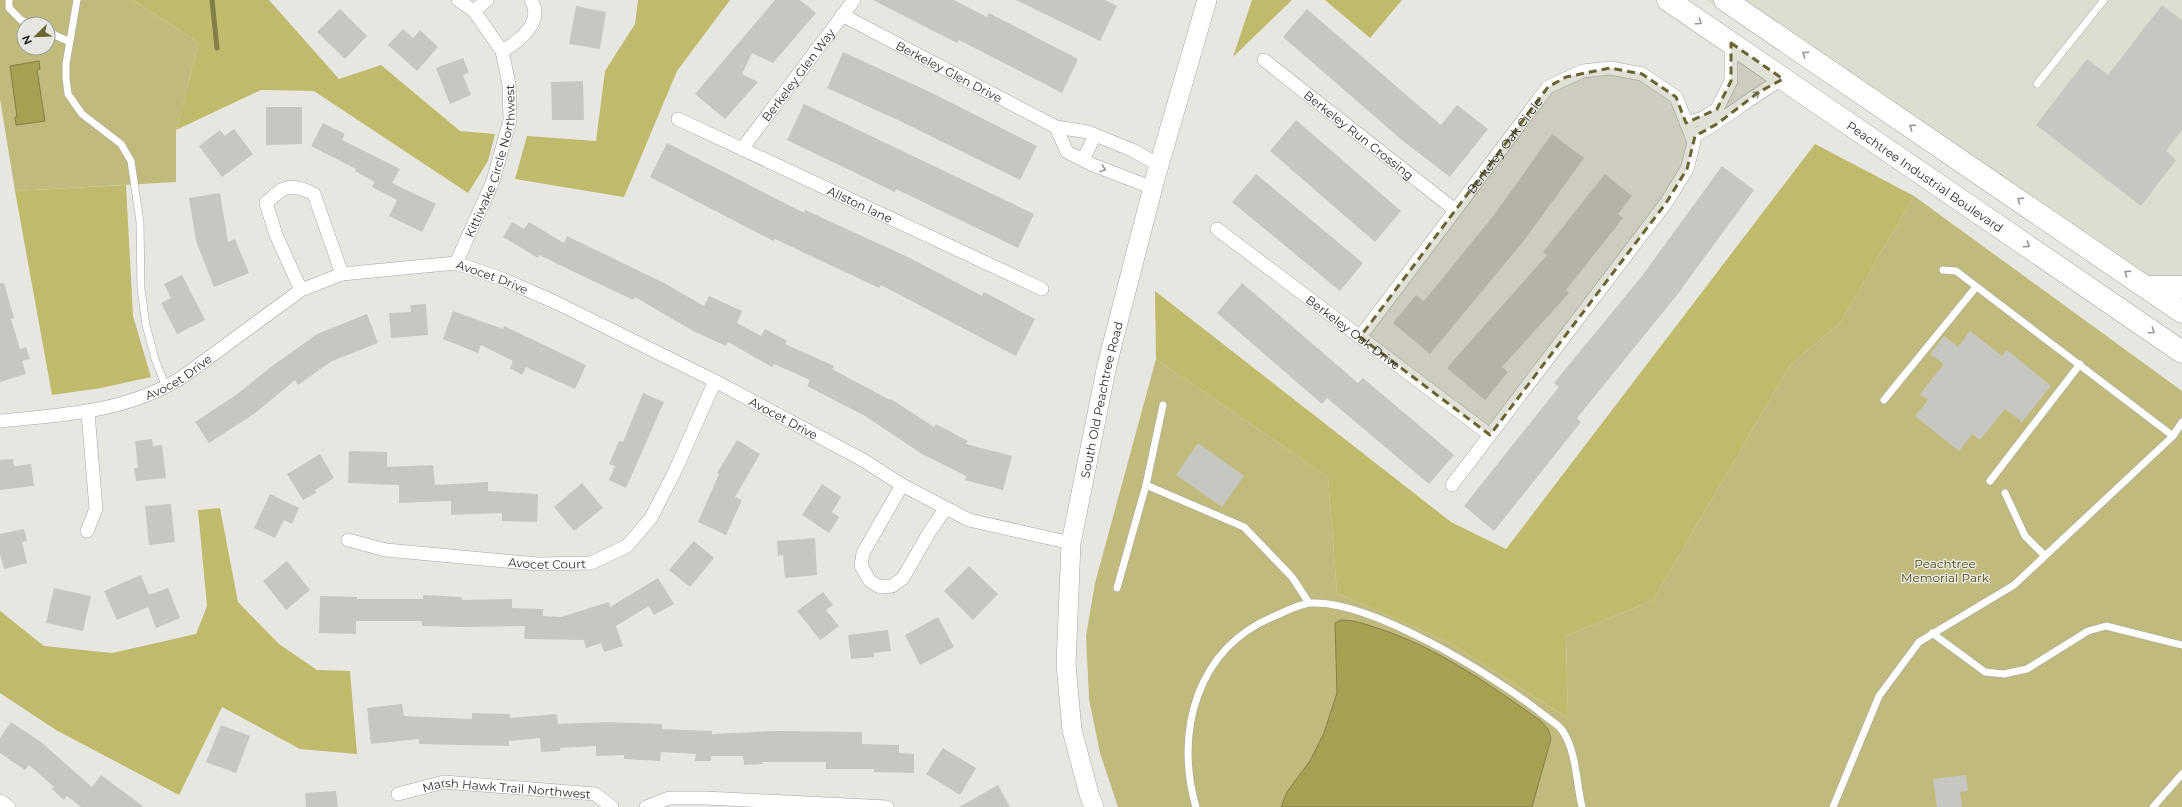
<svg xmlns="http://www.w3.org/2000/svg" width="2182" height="807" font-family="Montserrat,sans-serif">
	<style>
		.built { fill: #deddd1 }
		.green { fill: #c0bb7c; fill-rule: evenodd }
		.forest { fill: #c0ba6c }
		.water { fill: #a6a053; stroke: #827e47 }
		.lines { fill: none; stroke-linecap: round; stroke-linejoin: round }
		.stream { stroke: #827e47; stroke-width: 5 }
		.building { fill: #c7c7c2 }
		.lane-casing { stroke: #a6a5a1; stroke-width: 8 }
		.street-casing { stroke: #a6a5a1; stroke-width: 14 }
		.secondary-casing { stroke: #a6a5a1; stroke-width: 20 }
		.highway-casing { stroke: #a6a5a1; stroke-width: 23 }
		.lane { stroke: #fff; stroke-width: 7 }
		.street { stroke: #fff; stroke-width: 13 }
		.secondary { stroke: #fff; stroke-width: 19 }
		.highway { stroke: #fff; stroke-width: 22 }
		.oneway { stroke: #969696 }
		.marked { fill: #696531; fill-opacity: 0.2; stroke: #696531; stroke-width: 3; stroke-dasharray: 8 5; stroke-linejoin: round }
		.labels { text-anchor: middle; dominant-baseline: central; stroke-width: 3; stroke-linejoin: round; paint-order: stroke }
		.street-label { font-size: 12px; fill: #2e2e2c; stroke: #e7e7e2 }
		.park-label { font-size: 12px; fill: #544f14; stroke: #e7e7e2 }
	</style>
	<rect width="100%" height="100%" fill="#e7e7e2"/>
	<path class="built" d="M1706,0H2182V323L1940,160Z"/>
	<path class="green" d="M0,0H133L199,43L176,130V182L15,191L0,99ZM24,24H48V48H24Z
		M1914,196L2182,391V807H1118L1100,753L1089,699L1086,636L1095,583L1156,359L1328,477L1337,593L1450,643L1568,718L1566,636L1653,600L1790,365L1840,323Z"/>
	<path class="forest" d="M133,0H269L339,79L381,65L460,131L495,134L488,161L468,193L314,91L261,90L176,130L199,43Z
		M638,0H730L677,71L624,197L515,179L527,136L596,141L605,71L635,24Z
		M1252,0H1292L1233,57Z
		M1325,0H1402L1370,38Z
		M1815,144L1914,196L1840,323L1790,365L1653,600L1566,636L1568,718L1450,643L1337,593L1328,477L1156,359L1155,291L1451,522L1506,549Z
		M126,185L133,316L151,377L101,388L52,395L15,191Z
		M220,508L238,602L279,644L317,670L350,671L357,754L300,749L222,707L179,795L56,730L0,693V611L44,646L112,653L196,634L207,606L198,510Z"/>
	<path class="water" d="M39,61L40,69L37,70L45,121L16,125L15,117H17L10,66Z
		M1341,620C1354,620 1365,624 1377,628C1437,647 1490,685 1541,721L1548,729L1551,739L1532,807H1281L1287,792L1310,761L1324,733L1337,693L1335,623Z"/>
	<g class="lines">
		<path class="stream" d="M212,0L217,48"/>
	</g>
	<path class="building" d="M775,0H800L816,13L773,63L752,53L742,74L758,82L725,119L695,94Z
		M873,0H954L987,17L989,13L1078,59L1062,93L959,40L957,43Z
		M1016,0H1105L1117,6L1100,41Z
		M2162,5L2182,20V130L2166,151L2176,160L2141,206L2036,125L2087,59L2108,75Z
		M576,6L606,12L600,49L569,44Z
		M340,9L367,36L345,59L317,32Z
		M1307,9L1441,125L1457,105L1488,129L1450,177L1403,141L1283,37Z
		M403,29L413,38L420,30L438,47L417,71L388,45Z
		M843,52L930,92L1037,146L1020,180L900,121L827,88Z
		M463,58L469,73L463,75L471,95L450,104L436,68Z
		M583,81L584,120H552L551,82Z
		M804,104L1034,214L1018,248L896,189L895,192L787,140Z
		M266,107H302V144L266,145Z
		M1296,120L1401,211L1375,242L1270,151Z
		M323,123L345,134L342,140L400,169L392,183L436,204L422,232L389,216L397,200L372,187L375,182L355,171L356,169L311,146Z
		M234,129L253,154L222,177L199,146L220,130L225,136Z
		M1552,134L1584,158L1526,238L1430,354L1393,323L1416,295L1424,301L1494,215Z
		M667,143L804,213L805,210L910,258L982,296L984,292L1035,319L1016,356L881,285L879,288L775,239L773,241L650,177Z
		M1722,166L1754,190L1677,295L1577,418L1581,422L1494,531L1464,506L1559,387L1554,383L1642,276Z
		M1256,174L1363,263L1340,291L1232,202Z
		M1605,174L1632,196L1618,214L1623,218L1566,290L1569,293L1502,367L1508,372L1485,400L1447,368L1547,255L1543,252Z
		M220,193L228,242L235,239L249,273L214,287L196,241L189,198Z
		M512,222L524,229L529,222L564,243L567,236L664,283L704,306L709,296L742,311L737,323L761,336L765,329L787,341L785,344L834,366L832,369L890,400L891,399L934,427L936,424L968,441L966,444L1012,456L1003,490L965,480L966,476L922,454L865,416L807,386L810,380L774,364L772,367L728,342L726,346L693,331L635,297L633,300L539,255L538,258L503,237Z
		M182,275L205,320L177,334L161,303L171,298L164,284Z
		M0,283H4L14,318L11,319L20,349L26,347L30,359L22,361L26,374L0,382Z
		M1242,283L1358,383L1363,378L1454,455L1429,484L1327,398L1322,404L1217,313Z
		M426,304L428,335L391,338L389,313L411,312L410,305Z
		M453,311L503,329L504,326L586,365L575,389L526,367L522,375L510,368L513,361L481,345L478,353L443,339Z
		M367,314L378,343L332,361L298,385L295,380L254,414L209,443L195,422L236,395L271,367L317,334Z
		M1970,331L2002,356L2007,350L2051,386L2022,422L2005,409L1980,440L1972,434L1959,451L1915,416L1928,400L1920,394L1944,364L1930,354L1944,336L1958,347Z
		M643,393L664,402L626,488L609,480L615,466L609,464L619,441L623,442Z
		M152,439L153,446L162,445L166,478L136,481L134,468H138L135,441Z
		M737,440L760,454L735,497L742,500L726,535L698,522L719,474L717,473Z
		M1198,443L1244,476L1222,507L1176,475Z
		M349,451L387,452V467L433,465L435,485L488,482V491L538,494L537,522L502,521V513L451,515V501L399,503V485L348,483Z
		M320,454L334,478L315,490L316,493L303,500L287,474Z
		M13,459L14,466L31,464L34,486L0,490V460Z
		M582,483L603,508L574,531L554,507Z
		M822,484L841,497L832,512L839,517L829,533L802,515Z
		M270,494L299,508L292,524L284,520L275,538L254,528Z
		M171,504L175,542L149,545L145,506Z
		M24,529L27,541L22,542L27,563L4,569L0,554V534Z
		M815,538L817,575L785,578L783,555L778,556L777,541Z
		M694,541L714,558L690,587L669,570Z
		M287,561L310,590L286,610L263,581Z
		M969,566L998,594L973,620L944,591Z
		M141,575L149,595L168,588L180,618L156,628L148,607L117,620L104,591Z
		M658,578L674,604L654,615L649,606L616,626L623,646L604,652L601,643L586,648L584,640L524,639L525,626L461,627L422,626V621H356V634L319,633L320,596L357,597V599H423V595L462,597V600L512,599V608L543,609V616L561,617L609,602L610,607Z
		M54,588L91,596L83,631L46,623Z
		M823,592L833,605L826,610L839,626L820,640L797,611Z
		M938,617L954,647L920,665L905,635Z
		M888,630L891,651L874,653V657L851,659L848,635Z
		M402,704L404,716L472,719V713L510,714V718L557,714L558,724L607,722L662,724V729L712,731V734L775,731L862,732V744L899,745V753L914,754V773L874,772V769H826V762H762L763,764L744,765L743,756H711V761H695L696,754L661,752L660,761L624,759V755L596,756V746L560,748V751L541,752L540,738L509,741V746L419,744V739L371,744L367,708Z
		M11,722L41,742L92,787L101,775L144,807H81L67,796L64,800L52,789L54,787L29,765L25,770L0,753V738Z
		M221,725L250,736L236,773L206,762Z
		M943,748L976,768L960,795L926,774Z
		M1966,775L1968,791L1960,792L1962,807H1937L1933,779Z
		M998,785L1010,807H959Z
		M336,791L338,807H306L305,793Z"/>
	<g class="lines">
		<defs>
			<path id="lane" d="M9,0V8L21,20L30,24
				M77,0L66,64V78L68,94L82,114L121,144L131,161L140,222L141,289L146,325L155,359L166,387
				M48,32L70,42
				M2037,84L2104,0
				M1943,270L1956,271L2173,436
				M1884,400L1976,287
				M1163,405L1146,485L1244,527L1292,577L1309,603
				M1990,481L2080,364
				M2005,493L2025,536L2045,556
				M1117,588L1146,485
				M1932,633L1985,672L2004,674L2027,669L2088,631L2106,626L2182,645
				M1196,807C1174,732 1197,647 1275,616C1286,611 1299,604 1311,603C1371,600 1493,675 1540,712C1547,718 1558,724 1562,730C1577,752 1576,782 1582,807
				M1833,807L1879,696L1919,642L2014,585L2173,436L2182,422
				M2153,807L2182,774"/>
			<g id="street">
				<path d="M474,11L487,0"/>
				<path id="s1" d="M842,15L1056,127L1088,132L1132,150L1159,165"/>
				<path d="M502,51C518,42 545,22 531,0"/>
				<path id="s2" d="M1264,60L1455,210"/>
				<path id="s3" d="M678,119L1042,289"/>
				<path d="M1686,123L1703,118L1717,109L1731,81V43"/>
				<path d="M1056,127L1067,152L1093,165L1153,188"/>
				<path d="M1692,137C1724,121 1751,96 1783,79"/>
				<path id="s4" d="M742,149L854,0"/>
				<path d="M1083,160L1095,135"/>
				<path id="s5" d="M1217,229L1490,435"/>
				<path id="s6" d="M456,263L493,181L510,120L509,84L502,51L474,11L458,0"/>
				<path d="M301,290L276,235L266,203C284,186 290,182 314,194L342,274"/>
				<path id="s7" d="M1360,337L1548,87L1583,71L1610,68L1642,74L1676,97L1694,142L1687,169L1666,203L1452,485"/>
				<path id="s8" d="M0,421C63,415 126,412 181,378L301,290L342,274L456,263L505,280L557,303L715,381L863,460L902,485L969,520L1071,543"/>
				<path d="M902,485L863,553L861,566L870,581L880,587L892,586L903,578L930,531L946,508"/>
				<path d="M87,531L96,509L88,413"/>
				<path id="s9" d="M348,540L386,550L538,564L591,563L627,546L651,518L675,471L715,381"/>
				<path id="s10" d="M398,794L444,782L595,794L612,807"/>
				<path d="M0,801L9,807"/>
				<path d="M646,807L669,798H705L887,807"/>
			</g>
			<g id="secondary">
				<path id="s11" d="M1094,807L1089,794L1072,730L1066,665L1071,543L1107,365L1155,179L1207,0"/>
			</g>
			<g id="highway">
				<path id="s12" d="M1668,0L2182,352"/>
				<path d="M1725,0L2182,312"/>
				<path d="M2147,287H2182"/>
			</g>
		</defs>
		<use href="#lane" class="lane-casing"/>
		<use href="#street" class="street-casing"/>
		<use href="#secondary" class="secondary-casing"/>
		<use href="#highway" class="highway-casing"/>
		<use href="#lane" class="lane"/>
		<use href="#street" class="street"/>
		<use href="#secondary" class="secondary"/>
		<use href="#highway" class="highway"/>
	</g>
	<defs><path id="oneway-chevron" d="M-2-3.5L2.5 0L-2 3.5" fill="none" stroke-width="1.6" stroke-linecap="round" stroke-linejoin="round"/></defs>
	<g class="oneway">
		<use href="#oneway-chevron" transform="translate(1699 22) rotate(35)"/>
		<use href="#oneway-chevron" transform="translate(1805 54) rotate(-146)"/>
		<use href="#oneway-chevron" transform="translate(1757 94) rotate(-34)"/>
		<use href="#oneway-chevron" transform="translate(1912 127) rotate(-146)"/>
		<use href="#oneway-chevron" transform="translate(1103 169) rotate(20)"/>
		<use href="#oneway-chevron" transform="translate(2020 200) rotate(-146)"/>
		<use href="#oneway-chevron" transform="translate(2027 245) rotate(34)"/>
		<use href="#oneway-chevron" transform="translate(2127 273) rotate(-146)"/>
		<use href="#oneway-chevron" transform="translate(2152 331) rotate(35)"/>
	</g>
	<path class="marked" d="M1731,43L1783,79L1759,92L1717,124L1695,136L1687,169L1666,203L1490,435L1360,337L1548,87L1566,77L1610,68L1642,74L1676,97L1686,123L1717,109L1731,81Z"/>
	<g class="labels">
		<g class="street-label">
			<text stroke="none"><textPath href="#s1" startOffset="121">Berkeley Glen Drive</textPath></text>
			<text stroke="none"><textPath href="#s4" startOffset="93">Berkeley Glen Way</textPath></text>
			<text stroke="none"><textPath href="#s2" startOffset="121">Berkeley Run Crossing</textPath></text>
			<text stroke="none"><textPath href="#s7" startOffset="240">Berkeley Oak Circle</textPath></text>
			<text stroke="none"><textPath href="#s6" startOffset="109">Kittiwake Circle Northwest</textPath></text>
			<text stroke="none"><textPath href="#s12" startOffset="312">Peachtree Industrial Boulevard</textPath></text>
			<text stroke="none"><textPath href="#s3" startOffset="201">Allston lane</textPath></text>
			<text stroke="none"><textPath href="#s8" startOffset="534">Avocet Drive</textPath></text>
			<text stroke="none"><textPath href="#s5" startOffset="171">Berkeley Oak Drive</textPath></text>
			<text stroke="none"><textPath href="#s8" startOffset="186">Avocet Drive</textPath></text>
			<text stroke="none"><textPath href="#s11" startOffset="414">South Old Peachtree Road</textPath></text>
			<text stroke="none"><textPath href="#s8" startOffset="858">Avocet Drive</textPath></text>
			<text stroke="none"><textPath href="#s9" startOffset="201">Avocet Court</textPath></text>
			<text stroke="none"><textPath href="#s10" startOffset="110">Marsh Hawk Trail Northwest</textPath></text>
		</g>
		<g class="park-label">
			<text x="1945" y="563">Peachtree<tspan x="1945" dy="14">Memorial Park</tspan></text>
		</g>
	</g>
	<g transform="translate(36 36) rotate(247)"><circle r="19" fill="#e7e7e2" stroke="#9d9d99"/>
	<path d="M0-3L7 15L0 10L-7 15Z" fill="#696531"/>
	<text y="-6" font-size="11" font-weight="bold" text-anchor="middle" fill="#2e2e2c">N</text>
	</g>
</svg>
